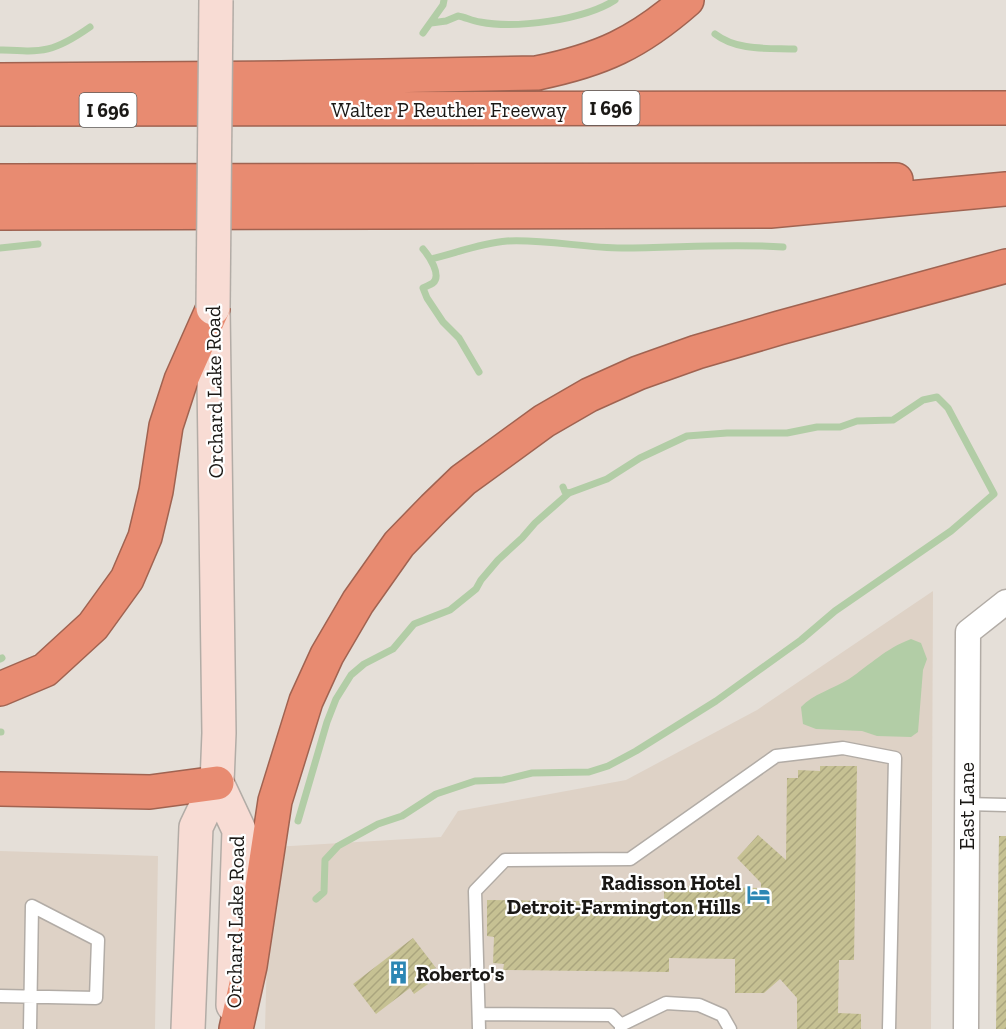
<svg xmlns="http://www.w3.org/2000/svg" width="1006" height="1029" font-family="'Zilla Slab',serif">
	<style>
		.built { fill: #ded2c6 }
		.water { fill: #b2cda6 }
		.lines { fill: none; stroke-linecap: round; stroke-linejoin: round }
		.stream { stroke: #b2cda6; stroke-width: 7 }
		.building { fill: url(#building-hatch) }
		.service-casing { stroke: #b2aca6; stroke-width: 15 }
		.minor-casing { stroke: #b2aca6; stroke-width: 27 }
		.secondary-casing { stroke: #b2aca6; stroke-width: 36 }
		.motorway-casing { stroke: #a06351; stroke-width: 36 }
		.service { stroke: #fff; stroke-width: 12 }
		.minor { stroke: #fff; stroke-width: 24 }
		.secondary { stroke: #f8dcd4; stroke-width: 33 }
		.motorway { stroke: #e88b71; stroke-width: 33 }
		.secondary-bridge-casing { stroke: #b2aca6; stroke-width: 36; stroke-linecap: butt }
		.secondary-bridge { stroke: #f8dcd4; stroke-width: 33 }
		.labels { text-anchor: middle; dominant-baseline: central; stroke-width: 4.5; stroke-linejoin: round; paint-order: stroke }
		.shield { fill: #fff; stroke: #5f5d5b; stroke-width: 1.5 }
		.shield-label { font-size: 20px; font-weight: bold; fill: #1a1815 }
		.street-label { font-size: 21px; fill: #1a1815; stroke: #fff }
		.poi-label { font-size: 21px; font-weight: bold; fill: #1a1815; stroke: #fff; text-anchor: end }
	</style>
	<defs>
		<pattern id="building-hatch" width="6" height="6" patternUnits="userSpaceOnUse" patternTransform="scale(1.5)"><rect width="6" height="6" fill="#c6c193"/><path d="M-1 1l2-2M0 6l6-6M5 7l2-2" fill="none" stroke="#aaa57e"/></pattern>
	</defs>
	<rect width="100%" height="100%" fill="#e5dfd8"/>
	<path class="built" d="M933,591L931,1029H265L268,922L274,847L441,837L458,811L626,780L757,710Z
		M0,851L158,856L155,1029H0Z"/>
	<path class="water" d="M911,639L921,643L927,659L923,670L918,732L911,737L877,736L862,731L816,729L803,724L801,707C813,694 833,689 849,679C871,664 885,649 911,639Z"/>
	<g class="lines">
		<path class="stream" d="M431,23L446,21L458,16C465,17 472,21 480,22C516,29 584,20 615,0
			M423,33L443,5L444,0
			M715,34C737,51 768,48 794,49
			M0,50C43,52 53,53 90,27
			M0,248L38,244
			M423,249C429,256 442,275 433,283C430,285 427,286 423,288L427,298L443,322L459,338L479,372
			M431,259C456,253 481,243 507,241C546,239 584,248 622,248C676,248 729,243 783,247
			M563,487L565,492L569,493
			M0,659L2,658
			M0,732H1
			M298,821L327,722L336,699L351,675L364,664L393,649L414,624L450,610L476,589L481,580L498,560L522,538L535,523L569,493L607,479L640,458L687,436L727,433H787L817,427H840L857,421L893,420L923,400L937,397L948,408L994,494L951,531L835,611L801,640L716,701L636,751L608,766L589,772L532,773L503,780L475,781L436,794L402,816L378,824L338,846L325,860L324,892L316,899"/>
	</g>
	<path class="building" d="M820,766H857L854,960H839L838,1013L861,1014V1029H797V998L780,979L764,993H735V959L669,958V972L503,970L504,964L493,963L494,937L487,936V900L664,902V886L761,888V883L737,858L758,835L786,860L787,778H798V770L820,771Z
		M999,836H1006V1029H996Z
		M413,938L436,968L423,978L428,984L414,994L410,988L376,1014L353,984Z"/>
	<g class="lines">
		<defs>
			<path id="service" d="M966,804L1006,805
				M0,996L96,998L98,940L32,906L30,1029
				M479,1014L611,1015L621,1025V1029
				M621,1025L666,1003L699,1005L722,1015L730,1029
				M479,1029L475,891L505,860L630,859L776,756L843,748L895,758L889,1029"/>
			<path id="minor" d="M966,1029L968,632L1006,602"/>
			<path id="secondary" d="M217,783L239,830L233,1005
				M188,1029L196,827L217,783L219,733L213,308"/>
			<path id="motorway" d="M0,80L281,78L537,73C601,60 638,43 687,0
				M0,109L1006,108
				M0,181L896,180
				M0,213L770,211L1006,189
				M0,689L45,670L93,626L127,579L145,537L156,491L166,426L181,380L213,308
				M0,789L150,792L217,783
				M236,1029L250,966L275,801L306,701L327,655L358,602L399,544L434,508L463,480L544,421L589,395L638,373L697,352L779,328L1006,266"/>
		</defs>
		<use href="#service" class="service-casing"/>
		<use href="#minor" class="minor-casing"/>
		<use href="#secondary" class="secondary-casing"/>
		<use href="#motorway" class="motorway-casing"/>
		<use href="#service" class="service"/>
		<use href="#minor" class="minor"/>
		<use href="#secondary" class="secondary"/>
		<use href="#motorway" class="motorway"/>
		<defs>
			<path id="secondary-bridge" d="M213,308L216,0"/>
		</defs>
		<use href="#secondary-bridge" class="secondary-bridge-casing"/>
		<use href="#secondary-bridge" class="secondary-bridge"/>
	</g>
	<defs>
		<symbol id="hotel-bare" viewBox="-9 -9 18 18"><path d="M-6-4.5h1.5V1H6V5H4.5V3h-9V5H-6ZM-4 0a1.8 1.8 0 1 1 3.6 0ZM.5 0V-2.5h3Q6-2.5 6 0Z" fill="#2c87b4" stroke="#fff" stroke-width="2.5" paint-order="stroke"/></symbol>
		<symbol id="building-bare" viewBox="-9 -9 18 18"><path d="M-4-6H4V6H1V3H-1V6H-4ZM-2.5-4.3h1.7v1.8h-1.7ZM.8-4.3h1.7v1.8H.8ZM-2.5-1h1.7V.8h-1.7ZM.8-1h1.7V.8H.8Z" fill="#2c87b4" stroke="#fff" stroke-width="2.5" paint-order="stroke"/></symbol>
	</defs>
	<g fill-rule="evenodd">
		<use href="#hotel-bare" x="742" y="878" width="33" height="33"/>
		<use href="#building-bare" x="382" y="956" width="33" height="33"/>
	</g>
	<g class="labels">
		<g class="shield">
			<rect x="582.5" y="91" width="57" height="34" rx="4.5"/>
			<rect x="79.5" y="93" width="57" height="34" rx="4.5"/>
		</g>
		<g class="shield-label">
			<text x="611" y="108">I 696</text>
			<text x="108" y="110">I 696</text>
		</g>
		<g class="street-label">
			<text x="449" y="109">Walter P Reuther Freeway</text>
			<text transform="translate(214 392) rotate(-91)">Orchard Lake Road</text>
			<text transform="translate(966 806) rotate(-90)">East Lane</text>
			<text transform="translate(235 922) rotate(-89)">Orchard Lake Road</text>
		</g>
		<g class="poi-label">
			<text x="741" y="882">Radisson Hotel<tspan x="741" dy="24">Detroit-Farmington Hills</tspan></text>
			<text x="416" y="973" text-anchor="start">Roberto's</text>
		</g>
	</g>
</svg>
